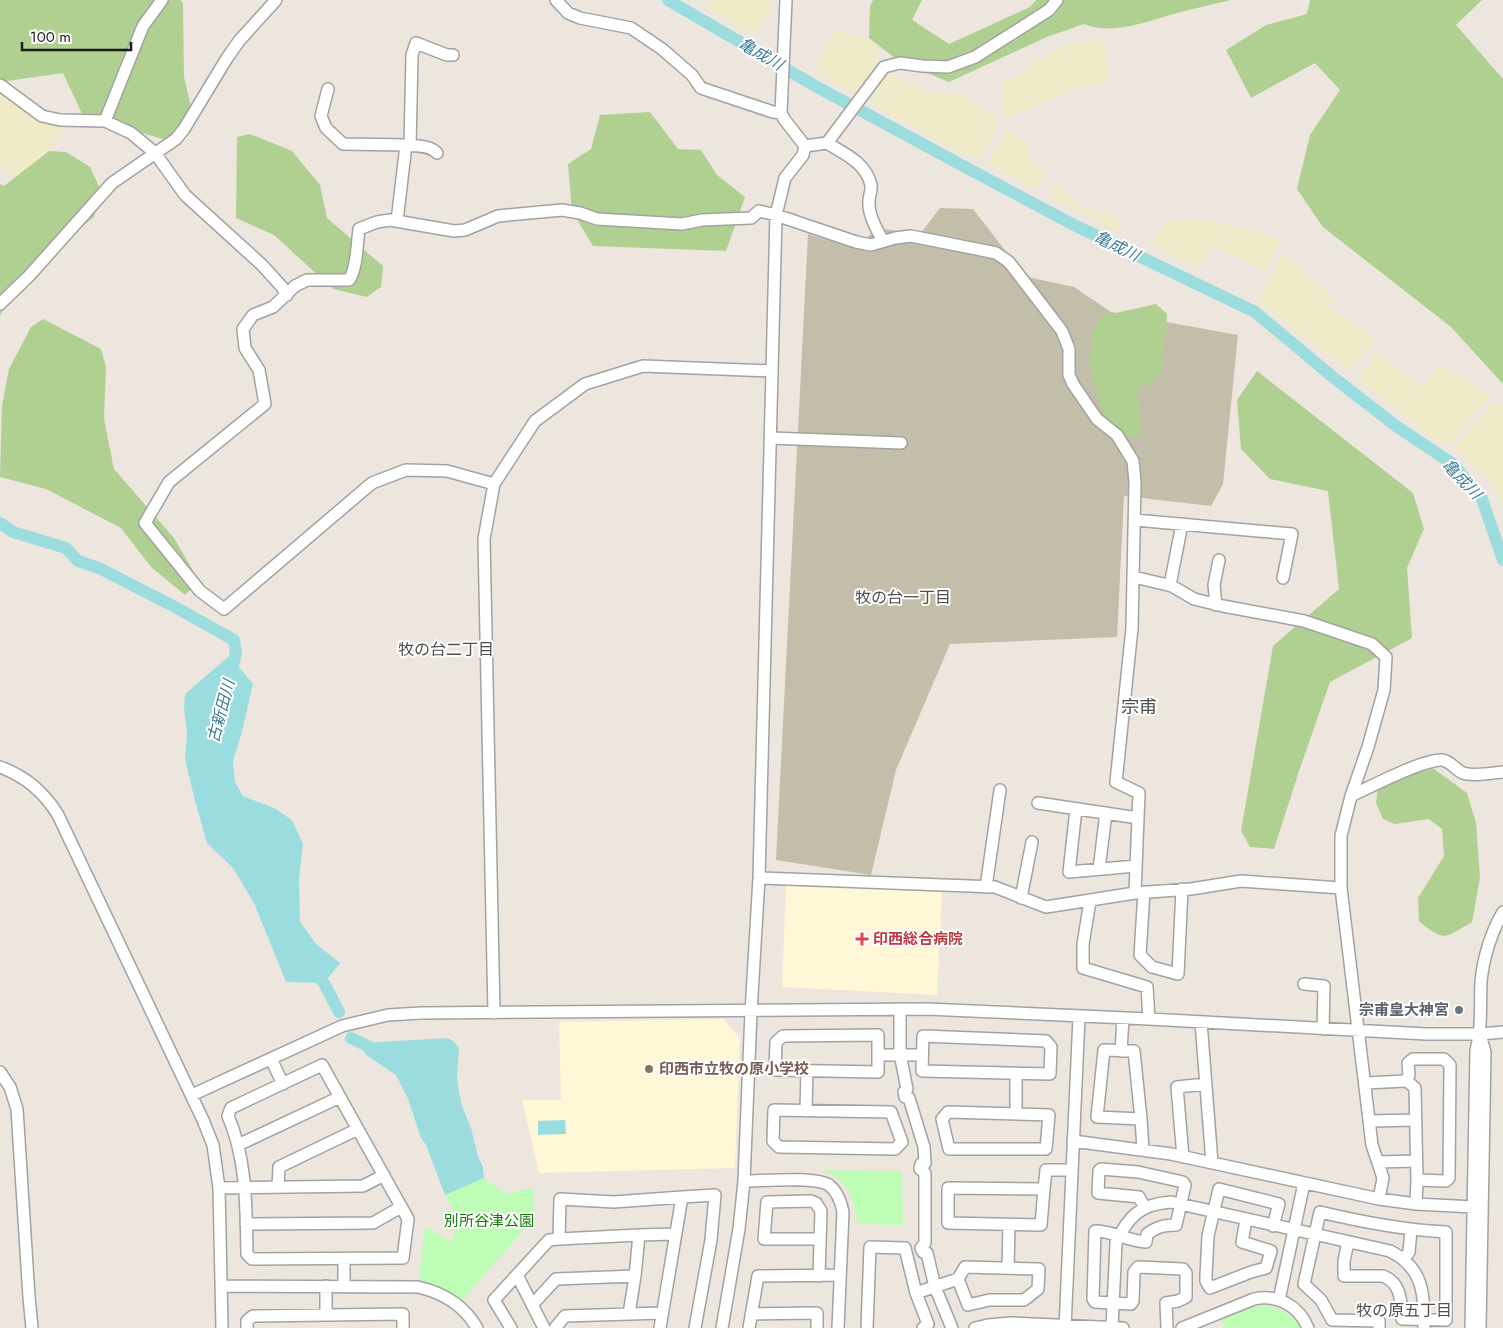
<svg xmlns="http://www.w3.org/2000/svg" width="1503" height="1328" font-family="Jost,'Noto Sans JP',sans-serif">
	<style>
		.education { fill: #fff7d6 }
		.construction { fill: #c2beaa }
		.farmland { fill: #efeac8 }
		.forest { fill: #afd090 }
		.park { fill: #befdb6 }
		.water { fill: #9bdddf }
		.lines { fill: none; stroke-linecap: round; stroke-linejoin: round }
		.river { stroke: #9bdddf; stroke-width: 12 }
		.minor-casing { stroke: #a2a2a2; stroke-width: 14 }
		.minor { stroke: #fff; stroke-width: 11 }
		.health-dot { fill: #e0444e; stroke: #fff; stroke-width: 2 }
		.worship-dot { fill: #6b7280; stroke: #fff; stroke-width: 2 }
		.education-dot { fill: #8d6e63; stroke: #fff; stroke-width: 2 }
		.labels { text-anchor: middle; dominant-baseline: central; stroke-width: 4; stroke-linejoin: round; paint-order: stroke }
		.health-label { font-size: 15px; font-weight: bold; fill: #be3a42; stroke: #fff; text-anchor: start }
		.worship-label { font-size: 15px; font-weight: bold; fill: #5b616d; stroke: #fff; text-anchor: end }
		.education-label { font-size: 15px; font-weight: bold; fill: #785e54; stroke: #fff; text-anchor: start }
		.park-label { font-size: 15px; fill: #107e03; stroke: #fff }
		.water-label { font-size: 16px; font-style: italic; fill: #3a7b98; stroke: #fff }
		.neighbourhood-label { font-size: 16px; fill: #4e4e4e; stroke: #fff }
		.quarter-label { font-size: 18px; fill: #4e4e4e; stroke: #fff }
	</style>
	<rect width="100%" height="100%" fill="#ede6df"/>
	<path class="education" d="M786,885L942,892L937,995L782,987Z
		M723,1019L740,1038L735,1168L539,1173L522,1100H561L559,1022Z"/>
	<path class="construction" d="M940,208L973,209L1004,249L1023,276L1074,287L1111,312L1238,335L1223,484L1211,506L1124,496L1117,637L950,644L896,770L871,875L776,860L808,234L857,249L876,228L920,234Z"/>
	<path class="farmland" d="M712,0H772V7L756,33L739,29L707,7Z
		M836,29L852,36L865,37L875,46L881,56L872,71L854,92L833,83L817,71L818,60Z
		M1101,39L1104,41L1110,79L1055,97L1007,119L1003,115L1002,81L1020,76L1035,61L1068,45L1084,41Z
		M893,73L905,81L938,94L960,93L978,104L1000,122L982,158L965,155L879,108L870,96L881,81Z
		M0,74L64,133L20,182L0,165Z
		M1007,129L1027,143L1032,160L1044,172L1036,189L1005,174L990,163L992,152Z
		M1055,185L1067,193L1077,204L1085,209L1112,216L1123,223L1119,232L1049,196Z
		M1192,219L1221,222L1280,240L1265,272L1212,246L1199,269L1152,245L1164,223Z
		M1283,253L1333,298L1329,306L1376,340L1351,370L1331,358L1258,301Z
		M1376,352L1423,386L1440,366L1462,376L1489,396L1448,445L1435,440L1373,392L1359,377Z
		M1494,402L1503,406V505L1488,479L1454,449Z"/>
	<path class="forest" d="M0,0H180L183,3L184,77L191,107L180,144L83,116L63,73L0,82Z
		M873,0H922L912,20L949,44L1030,7L1036,0H1231C1211,5 1190,9 1170,15C1143,23 1111,35 1084,24L1047,37L949,82L900,62L869,38L870,6Z
		M1310,0H1482L1456,25L1503,79V384L1451,327L1323,227L1297,189L1310,135L1340,90L1315,63L1251,98L1226,50L1266,25L1307,14Z
		M650,112L678,149L701,150L717,175L745,197L726,251L593,246L572,211L568,164L591,149L600,115Z
		M250,134L292,151L320,185L327,218L383,266L381,287L367,297L333,289L274,235L236,218L237,137Z
		M49,151L66,152L90,167L101,191L94,217L39,261L0,315V184L4,186Z
		M1156,304L1167,314L1166,338L1162,352L1164,368L1156,379L1137,389L1142,433L1130,438L1109,423L1100,405L1090,365L1091,344L1096,324L1102,316Z
		M43,319L101,349L106,367L104,419L114,469L174,538L199,581L185,595L151,567L121,528L46,489L0,477L2,406L9,369L31,327Z
		M1257,371L1413,493L1424,529L1407,568L1412,638L1330,682L1299,771L1274,849L1250,847L1241,831L1273,646L1339,589L1328,491L1270,479L1241,449L1237,400Z
		M1430,766L1467,793L1476,823L1480,878L1472,922C1444,938 1445,943 1419,921L1418,898L1444,856L1442,829L1429,819L1395,824L1383,819L1376,803L1378,785Z"/>
	<path class="park" d="M823,1170L902,1171L903,1225L857,1224C855,1196 848,1182 823,1170Z
		M484,1178L505,1194L533,1188L535,1217L461,1301L447,1290L419,1280L424,1233L425,1227L453,1242L457,1218L445,1195Z
		M1262,1306C1283,1308 1288,1312 1301,1328H1225L1221,1320L1249,1308Z"/>
	<path class="water" d="M228,657L234,661L253,684L242,732L233,761L235,782L243,796L274,808L292,820L303,844L299,880L300,922L316,944L340,963L324,983L286,982L254,903L233,868L207,843L195,801L185,759L187,734L184,708L185,694Z
		M448,1038L454,1042L459,1048L457,1077L459,1092L462,1106L471,1128L478,1156L483,1167L484,1178L445,1195L426,1145L421,1138L408,1099L396,1075L366,1055L362,1049L363,1045L377,1042Z
		M565,1120L566,1134L538,1135V1121Z"/>
	<g class="lines">
		<path class="river" d="M668,0L817,87L980,175L1072,224L1255,312L1334,378L1396,426L1453,464L1482,499L1503,560
			M0,523L13,532L66,548L78,561L99,568L175,607L234,640L236,653L230,676
			M314,971L324,983L339,1012
			M351,1038L378,1051"/>
		<defs>
			<path id="minor" d="M556,0L568,13L580,18L631,28L662,49L692,75L701,88L773,112L781,113
				M0,85L42,116L60,120L105,121L131,133L155,153L185,195L262,265L282,287L287,295
				M328,89L321,116L326,128L343,144L406,145L397,221
				M105,121L143,26L162,0
				M827,143C845,154 866,163 871,185C872,190 869,196 869,201C868,215 877,230 883,241
				M406,145C416,146 430,145 437,153
				M410,146L412,55L416,43L447,55H453
				M805,146L827,143L884,67L900,63L923,66L948,67L975,57L1049,10L1057,0
				M0,304L29,276L112,183L176,139L184,129L227,58L239,41L276,0
				M771,438L901,443
				M494,484L447,471L406,470L372,483L224,609L200,591L145,523L169,482L265,404L259,370L245,348L243,329L253,315L273,307L295,286L307,280H349C357,269 357,244 359,229L377,222L390,220L454,231L465,230L498,216L562,210L580,213L597,219L682,224L702,220L751,218L759,211L776,215L856,242L871,245L895,238L911,236L996,253L1009,262L1062,331L1069,349V375L1073,384L1097,419L1117,435L1133,461L1135,482L1132,628L1116,782L1139,793L1135,893
				M1135,520L1292,534L1283,578
				M1134,577L1172,586L1194,599L1223,606L1304,621L1372,644L1386,657L1384,690L1368,747L1351,796L1341,836V888L1372,1145L1383,1178L1379,1199
				M1170,585L1182,524
				M1216,605L1214,585L1219,560
				M0,767C25,776 44,792 58,815L203,1120L213,1145L219,1188L222,1328
				M1351,796C1370,787 1423,759 1442,760C1450,761 1454,768 1461,772C1469,777 1493,773 1503,772
				M1038,803L1138,818
				M1076,809L1069,872L1136,866
				M1099,869L1106,813
				M759,878L995,887L1046,907L1135,893L1191,889L1241,881L1341,888
				M986,887L1000,790
				M1144,892L1140,955L1152,967L1178,974L1182,889
				M1021,898L1032,842
				M1090,901L1083,944V968L1147,987L1149,1019
				M1304,984L1324,986L1323,1029
				M900,1009V1054L907,1089L904,1092L905,1097L909,1098L924,1147L925,1163L921,1164L920,1169L925,1173V1243L921,1248L923,1252L927,1253L935,1287L952,1328
				M494,1013L484,539L494,484L535,421L585,384L643,366L772,371
				M1201,1022L1212,1163
				M878,1035V1072L775,1070L776,1042L783,1036Z
				M923,1036L1046,1041L1051,1047L1050,1074L922,1071Z
				M1104,1050L1134,1051L1141,1119L1097,1117Z
				M1121,1051L1123,1018
				M878,1055H922
				M271,1059L283,1084
				M322,1065L408,1219L403,1258L252,1259L247,1254C246,1207 247,1160 228,1116L231,1108Z
				M0,1072L10,1087L17,1109L29,1297L32,1328
				M1406,1080L1415,1088L1417,1180L1416,1204
				M1366,1083L1405,1081L1409,1075L1408,1063L1413,1059H1444L1450,1065L1449,1178L1446,1181L1417,1180
				M192,1095L342,1026L388,1015L421,1013L927,1009L1149,1019L1426,1034H1481L1503,1032
				M774,1110L891,1112L902,1142L895,1149L779,1147L773,1141Z
				M806,1111L807,1070
				M948,1112L1049,1115L1046,1149H949L942,1119Z
				M1016,1114V1073
				M1141,1119L1143,1149
				M1370,1121L1415,1120
				M1073,1141L1171,1154L1379,1199L1416,1204L1474,1207
				M238,1145L340,1097
				M1183,1157L1177,1087L1206,1084
				M1378,1162L1416,1161
				M744,1181C763,1181 814,1176 829,1185C838,1192 841,1202 843,1212L838,1328
				M278,1187L279,1167L358,1129
				M219,1188L363,1186L384,1175
				M948,1188L1044,1189L1041,1225L948,1223Z
				M1044,1189L1046,1170H1072
				M1145,1208L1139,1197L1098,1193L1099,1171L1101,1169L1138,1172L1183,1182L1185,1185L1176,1225C1163,1225 1157,1227 1147,1234L1146,1242C1128,1241 1113,1231 1095,1231L1093,1299L1095,1302L1131,1304L1133,1301L1134,1272L1138,1267L1183,1269L1186,1273V1297L1178,1301L1166,1303L1167,1328
				M1246,1220L1242,1242L1271,1251L1266,1268L1251,1272L1210,1288L1206,1281V1276L1208,1236L1219,1189L1279,1204L1273,1226
				M246,1224L373,1223L401,1207
				M559,1239L639,1235
				M1348,1242L1344,1261V1276H1383C1402,1283 1401,1303 1402,1319L1446,1320V1232C1402,1230 1362,1222 1320,1212L1304,1284L1321,1300L1332,1320L1379,1321V1328
				M344,1259V1286
				M1404,1259L1409,1252L1411,1230
				M1008,1268L1009,1225
				M517,1275L544,1328
				M819,1276L821,1211L816,1203L811,1201L767,1202L764,1239H820
				M221,1286L418,1287C444,1293 464,1305 477,1328
				M326,1286V1315
				M916,1293L958,1279L965,1267L1039,1269L1038,1289L1024,1300H989L968,1305L958,1279
				M1279,1300L1304,1183
				M532,1305L556,1279L635,1276L639,1235L675,1234
				M629,1314L635,1276
				M751,1314L817,1313V1328
				M247,1328V1321L253,1316L403,1314V1328
				M511,1328L494,1300L549,1240L559,1239L560,1199L614,1202L682,1197
				M555,1328L565,1316L662,1313
				M660,1328L682,1197L715,1195L711,1240L695,1328
				M722,1328L739,1229L744,1181L751,1012L759,878L776,215L785,178L803,155L805,146L784,119L781,113L786,0
				M749,1328L758,1276L839,1275
				M867,1328L870,1247L905,1248L916,1293L928,1324L923,1328
				M975,1328L988,1325L1011,1323L1123,1328
				M1065,1328L1079,1017
				M1112,1328L1116,1243C1128,1216 1141,1204 1171,1202L1390,1251C1424,1268 1424,1294 1424,1328
				M1182,1328L1254,1299C1278,1294 1299,1306 1308,1328
				M1471,1328L1476,1051C1482,1028 1480,1006 1481,982C1483,959 1491,932 1503,912
				M1480,1328L1485,1052L1481,1038"/>
		</defs>
		<use href="#minor" class="minor-casing"/>
		<use href="#minor" class="minor"/>
	</g>
	<path class="health-dot" d="M859.5 931.5h5v5h5v5h-5v5h-5v-5h-5v-5h5z"/>
	<circle class="worship-dot" cx="1459" cy="1010" r="5"/>
	<circle class="education-dot" cx="649" cy="1069" r="5"/>
	<g class="labels">
		<g class="health-label">
			<text x="873" y="939">印西総合病院</text>
		</g>
		<g class="worship-label">
			<text x="1449" y="1010">宗甫皇大神宮</text>
		</g>
		<g class="education-label">
			<text x="659" y="1069">印西市立牧の原小学校</text>
		</g>
		<g class="park-label">
			<text x="489" y="1221">別所谷津公園</text>
		</g>
		<g class="water-label">
			<text transform="translate(761 54) rotate(30)">亀成川</text>
			<text transform="translate(1117 246) rotate(26)">亀成川</text>
			<text transform="translate(1462 479) rotate(47)">亀成川</text>
			<text transform="translate(221 711) rotate(-75)">古新田川</text>
		</g>
		<g class="neighbourhood-label">
			<text x="903" y="597">牧の台一丁目</text>
			<text x="446" y="649">牧の台二丁目</text>
			<text x="1404" y="1310">牧の原五丁目</text>
		</g>
		<g class="quarter-label">
			<text x="1139" y="707">宗甫</text>
		</g>
	</g>
	<path d="M22 42v8h109v-8" fill="none" stroke="#1b1b1b" stroke-width="2.5"/>
	<text x="30" y="42" font-size="15" fill="#1b1b1b" stroke="#ffffff" stroke-width="4" paint-order="stroke">100 m</text>
</svg>
